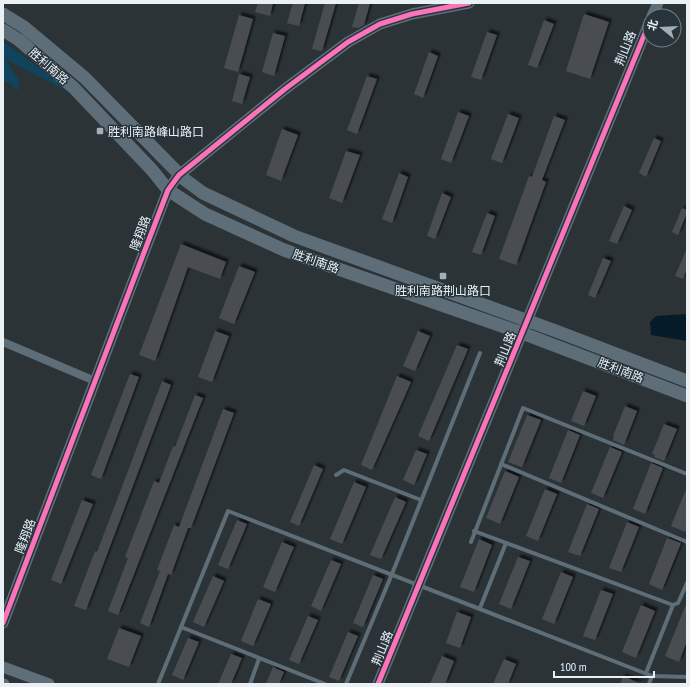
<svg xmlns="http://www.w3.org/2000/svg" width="690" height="687" font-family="'PT Sans Narrow','Noto Sans SC',sans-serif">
<defs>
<filter id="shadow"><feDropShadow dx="3" dy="-3" stdDeviation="1" flood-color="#0009"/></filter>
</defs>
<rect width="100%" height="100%" fill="#2c3337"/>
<!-- green -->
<path fill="#10445d" d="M3,41L75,95L5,59L20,82L17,91L10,83L3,81Z"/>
<!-- water -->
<path fill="#061b28" d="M687,314V341L651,335L650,322L656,316Z"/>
<!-- building -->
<g fill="#484e51" filter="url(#shadow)">
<path d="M258,3H273L270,16L255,12Z"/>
<path d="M293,3H305L299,26L287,23Z"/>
<path d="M325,3H336L322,51L312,49Z"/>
<path d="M359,3H370L364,25L358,28L352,27Z"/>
<path d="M584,14L609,22L590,79L566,71Z"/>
<path d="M239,15L253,19L238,72L224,68Z"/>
<path d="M544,20L554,24L537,68L528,65Z"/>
<path d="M487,32L497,35L481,80L471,77Z"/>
<path d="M273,33L285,36L274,76L262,72Z"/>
<path d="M429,52L438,56L423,98L414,94Z"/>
<path d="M239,74L250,77L242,104L232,101Z"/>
<path d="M367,76L377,79L357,134L347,130Z"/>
<path d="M458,112L469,116L451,163L441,159Z"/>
<path d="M508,114L519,118L502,163L491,159Z"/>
<path d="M554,116L565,120L542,180L546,182L516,265L499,259L529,176L532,177Z"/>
<path d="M282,129L298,135L281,181L266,175Z"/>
<path d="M654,138L661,141L646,177L639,173Z"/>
<path d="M346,151L360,155L342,203L329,198Z"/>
<path d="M399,173L408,177L392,223L382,219Z"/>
<path d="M442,193L451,197L435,239L427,236Z"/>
<path d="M624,206L632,210L617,244L609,241Z"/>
<path d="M682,208L687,210V213L678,235L672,232Z"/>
<path d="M487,213L495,216L481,255L472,252Z"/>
<path d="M181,244L226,262L220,279L188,267L155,361L139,355Z"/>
<path d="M687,248V268L683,279L675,276Z"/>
<path d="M603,258L611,261L595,298L588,295Z"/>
<path d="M239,266L255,272L234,324L219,318Z"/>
<path d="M215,331L229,336L212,382L198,377Z"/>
<path d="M418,331L430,336L415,371L403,366Z"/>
<path d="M457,345L468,349L429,441L418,436Z"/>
<path d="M130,374L139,377L101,479L91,475Z"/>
<path d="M397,376L411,382L372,470L361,465Z"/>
<path d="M162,381L171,385L86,610L74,606L95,551L97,552L120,492Z"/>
<path d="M583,391L596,396L584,426L571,421Z"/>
<path d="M195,395L203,398L118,615L108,611L128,558L125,557L154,481L159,483L173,446L175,447Z"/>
<path d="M625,406L637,411L624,445L613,440L614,437L613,436Z"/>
<path d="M223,409L234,413L191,528H188L171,575L168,574L149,627L140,623L160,571L157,570L174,525L179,527Z"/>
<path d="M527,415L541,420L522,467L508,462Z"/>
<path d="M664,424L677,429L664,461L654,457L655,455L652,454Z"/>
<path d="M568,430L580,435L561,483L549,478Z"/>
<path d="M610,447L622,452L603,498L591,493Z"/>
<path d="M416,450L427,454L414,485L403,480Z"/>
<path d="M651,463L663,468L645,514L633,509Z"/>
<path d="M314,465L323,469L299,526L290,522Z"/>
<path d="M505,471L519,477L500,524L486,518Z"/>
<path d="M354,482L366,487L342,544L330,539Z"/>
<path d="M687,487V527L685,532L671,526Z"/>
<path d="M545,489L557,494L538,541L526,536Z"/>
<path d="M395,497L406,502L381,559L370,555Z"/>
<path d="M82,500L93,504L61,584L51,580Z"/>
<path d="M587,504L599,509L580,556L568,552Z"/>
<path d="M237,520L247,524L228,569L218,565Z"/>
<path d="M627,522L639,527L621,572L609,568Z"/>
<path d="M667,538L681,543L662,590L649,584Z"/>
<path d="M479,539L492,545L474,592L460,587Z"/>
<path d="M282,542L294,547L275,592L263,587Z"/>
<path d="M518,557L530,561L511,609L499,604Z"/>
<path d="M331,560L341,564L321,611L311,606Z"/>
<path d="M561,572L573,577L554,624L542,619Z"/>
<path d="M373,575L383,579L363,627L353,623Z"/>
<path d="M213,576L224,581L204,627L193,622Z"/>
<path d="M601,590L613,594L595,640L583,636Z"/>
<path d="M258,599L271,604L253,646L241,641Z"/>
<path d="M687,602V641L679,662L665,656Z"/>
<path d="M641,605L655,611L636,658L622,652Z"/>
<path d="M457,612L471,617L460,648L446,643Z"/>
<path d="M308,616L318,620L299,664L289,660Z"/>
<path d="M119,628L141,636L129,667L107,659Z"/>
<path d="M348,632L358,636L339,681L329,677Z"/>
<path d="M188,638L199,642L183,680L172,675Z"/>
<path d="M231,654L242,658L231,684H218Z"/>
<path d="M442,656L454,661L445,684H430Z"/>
<path d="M504,659L516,664L508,684H493Z"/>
<path d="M273,667L284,672L279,684H266Z"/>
<path d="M623,676L641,684H620Z"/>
</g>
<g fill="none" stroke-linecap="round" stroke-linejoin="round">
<!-- lane -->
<g stroke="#5d6e78" stroke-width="4">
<path d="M501,464L687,542"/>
<path d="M336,475L344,470L421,500"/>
<path d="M474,531L673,605L646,673"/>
<path d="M471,542L523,408L687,474"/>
<path d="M673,605L678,603L687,583"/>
<path d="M480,608L506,543"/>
<path d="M181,627L325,684"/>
<path d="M158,684L228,511L652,676L687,677"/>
<path d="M250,684L259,659"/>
<path d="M346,684L392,574L480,353"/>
<path d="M649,684L652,676"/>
</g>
<!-- street -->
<path stroke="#5d6e78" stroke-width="8" d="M3,342L95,381"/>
<!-- secondary -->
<g stroke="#5e6f7a" stroke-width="11">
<path d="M652,16L658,3"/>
<path d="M3,623L148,242L168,190L179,175L285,89L348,42L380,24L412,14L469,3"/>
<path d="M3,667L49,684"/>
<path d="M3,684H4"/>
<path d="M378,684L650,21"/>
</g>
<!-- primary -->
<g stroke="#5e6e78" stroke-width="13">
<path d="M3,14L24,27L85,78L184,179L203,193L294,236L556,331L687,381"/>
<path d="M3,30L19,40L74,88L152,170L168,190L205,214L284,250L522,333L687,396"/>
</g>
<defs>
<g id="cycleway">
<path d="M3,623L148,242L168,190L179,175L285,89L348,42L380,24L412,14L469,3"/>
<path d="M378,684L650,21"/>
</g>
</defs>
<!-- cycleway casing -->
<use href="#cycleway" stroke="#28343b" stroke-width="8"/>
<!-- cycleway -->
<use href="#cycleway" stroke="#fb73b8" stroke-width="5"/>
</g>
<!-- markers -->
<g fill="#a7aeb2" stroke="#28343b" stroke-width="1.5">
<rect x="96" y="127" width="8" height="8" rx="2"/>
<rect x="439" y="272" width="8" height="8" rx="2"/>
</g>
<g text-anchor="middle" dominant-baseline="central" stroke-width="3" stroke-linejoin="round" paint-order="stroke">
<!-- street labels -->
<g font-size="12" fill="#e9f1f5" stroke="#28343b">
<text transform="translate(625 48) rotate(-68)">荆山路</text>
<text transform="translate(49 66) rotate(41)">胜利南路</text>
<text transform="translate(140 233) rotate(-69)">隆翔路</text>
<text transform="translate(316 261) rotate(19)">胜利南路</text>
<text transform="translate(505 349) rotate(-68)">荆山路</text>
<text transform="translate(621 370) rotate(21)">胜利南路</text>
<text transform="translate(25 536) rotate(-69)">隆翔路</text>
<text transform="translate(382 648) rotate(-68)">荆山路</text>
</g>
<!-- poi labels -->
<g font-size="12" fill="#e9f1f5" stroke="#28343b" text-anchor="start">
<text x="108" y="131">胜利南路峰山路口</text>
<text x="443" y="290" text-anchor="middle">胜利南路荆山路口</text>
</g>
</g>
<!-- border -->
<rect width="690" height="687" fill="none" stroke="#e9f1f5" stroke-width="8"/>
<!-- north arrow -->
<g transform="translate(662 28) rotate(288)"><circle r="19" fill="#28343b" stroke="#758085"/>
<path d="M0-3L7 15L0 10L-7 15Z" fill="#a7aeb2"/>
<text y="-6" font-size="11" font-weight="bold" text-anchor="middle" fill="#e9f1f5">北</text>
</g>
<!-- scale -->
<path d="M554 671v6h100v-6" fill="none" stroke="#e9f1f5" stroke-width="2"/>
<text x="560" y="671" font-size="12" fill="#e9f1f5" stroke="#28343b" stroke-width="3" paint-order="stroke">100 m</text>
</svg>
